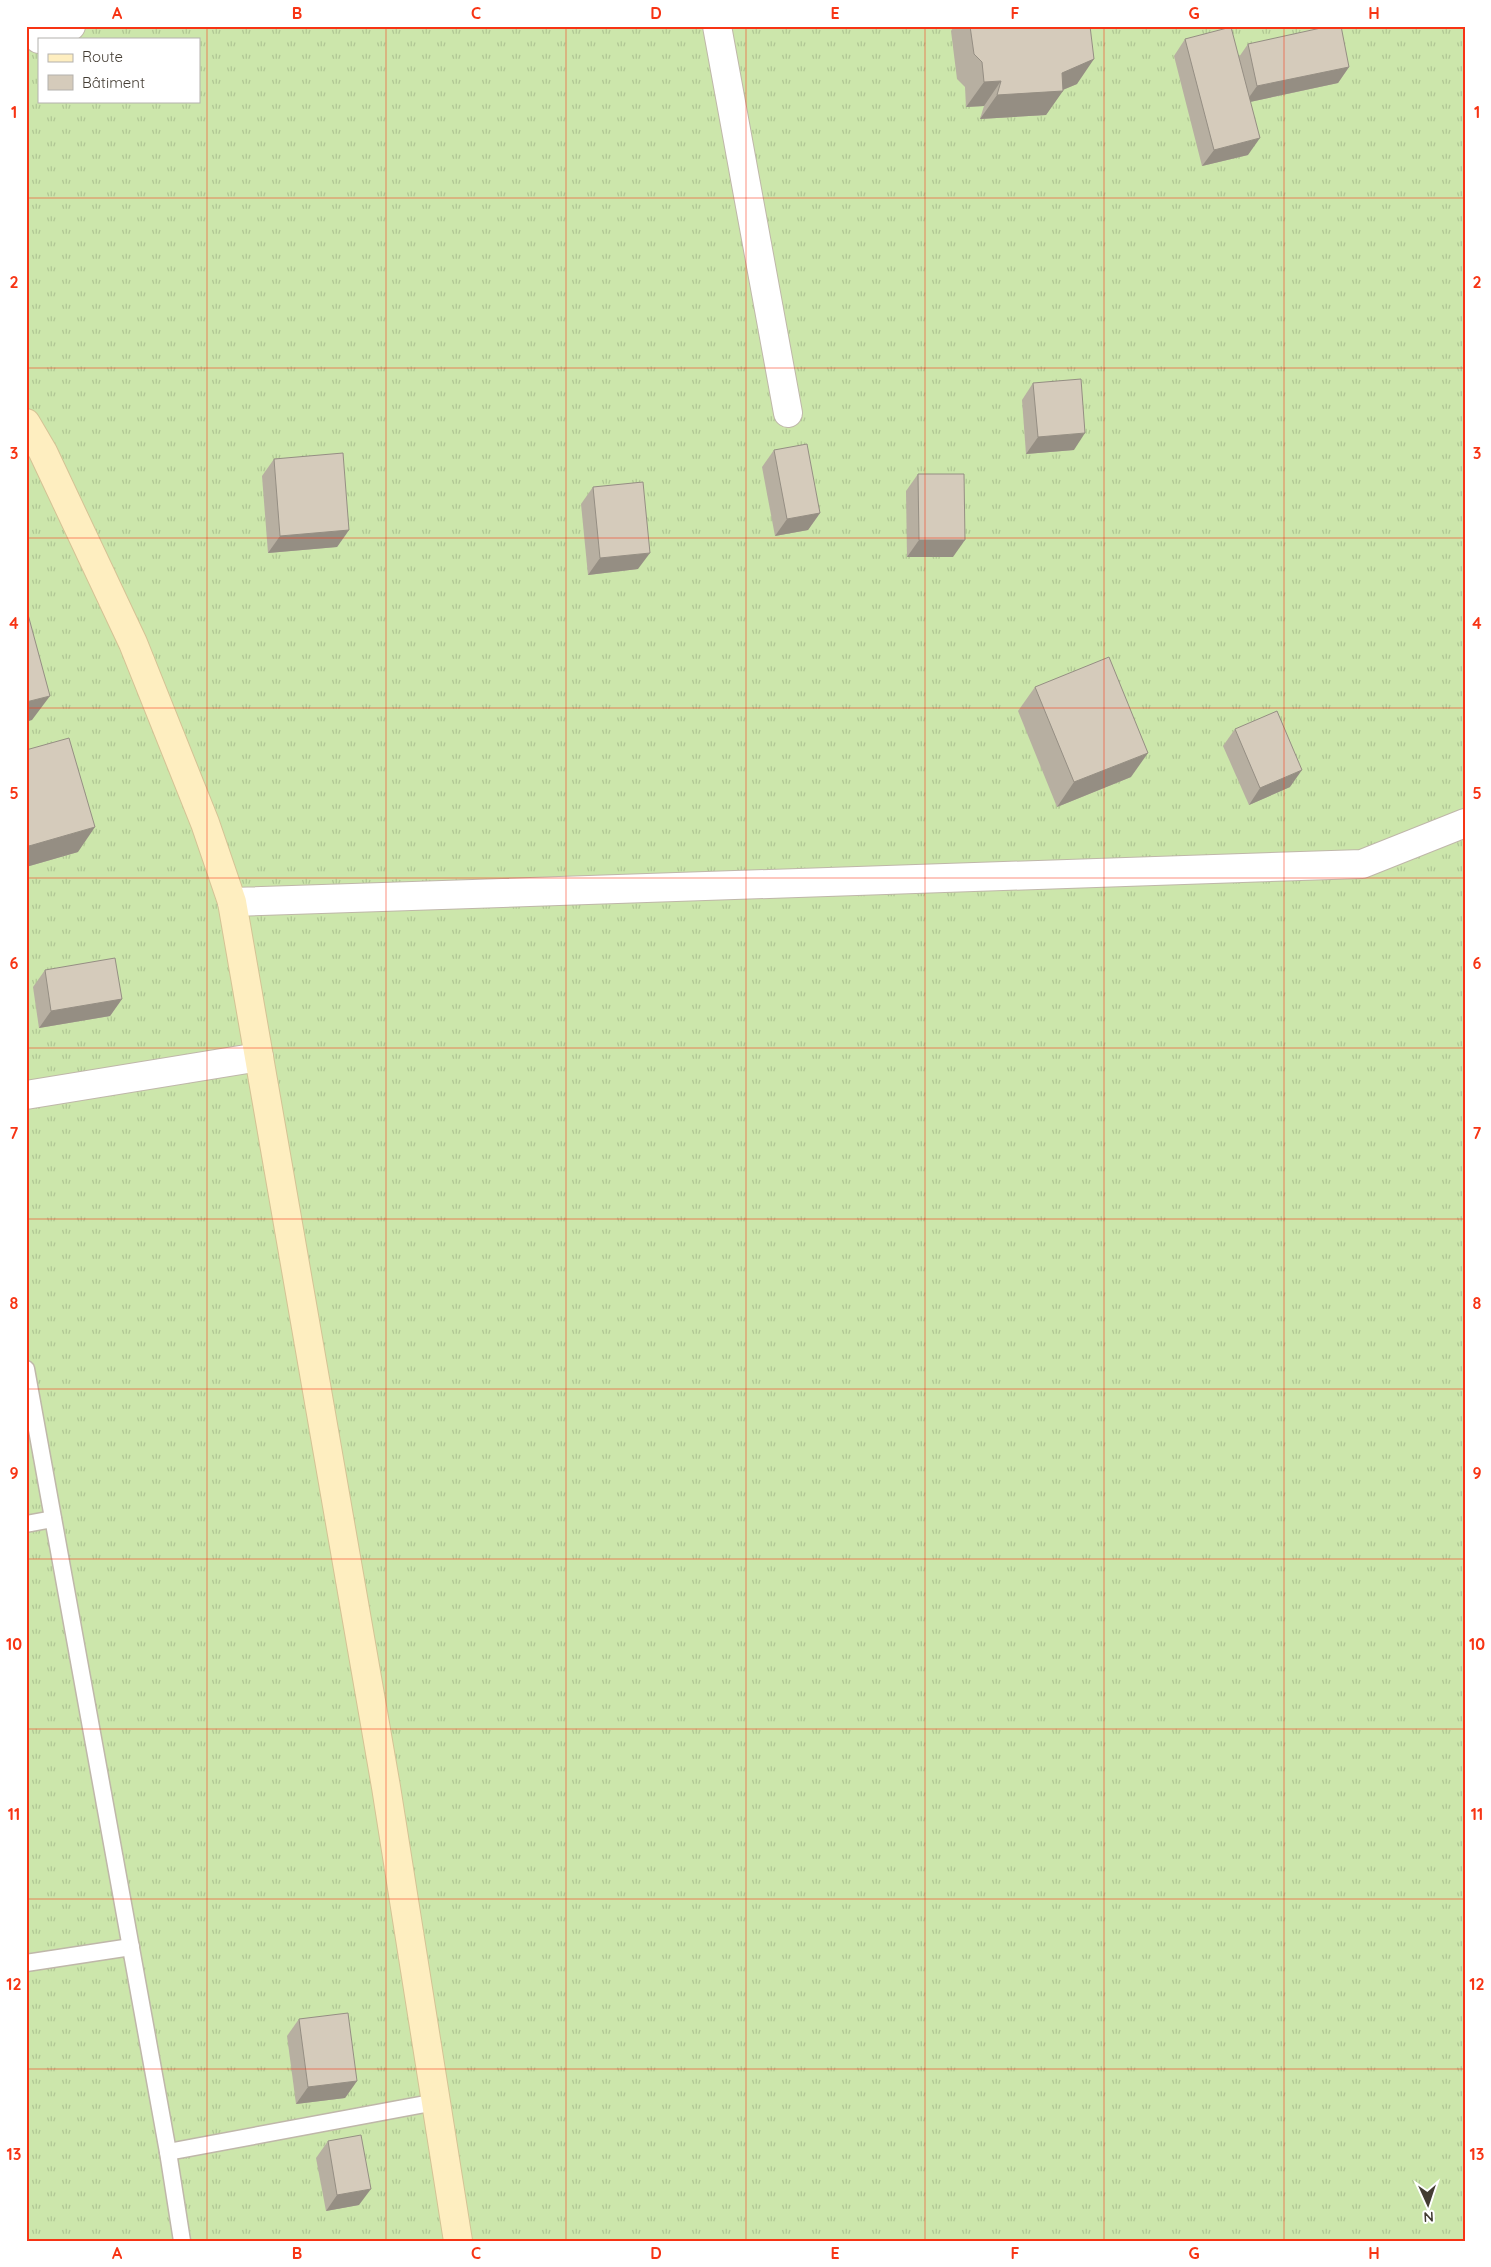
<svg xmlns="http://www.w3.org/2000/svg" width="1491" height="2267" font-family="Quicksand,sans-serif">
<defs>
<pattern id="grass-tufts" width="24" height="20" patternUnits="userSpaceOnUse" patternTransform="scale(1.25)"><rect width="24" height="20" fill="#cce6ab"/><path d="M3 7l-1-3M5 7V3M7 7l1-3M15 17l-1-3M17 17v-4M19 17l1-3" fill="none" stroke="#b0c694"/></pattern>
</defs>
<rect width="100%" height="100%" fill="#f1ede3"/>
<!-- grass -->
<path fill="url(#grass-tufts)" fill-rule="evenodd" d="M26,26H1465V2241H26ZM39,39H199V101H39Z"/>
<g fill="none" stroke-linecap="round" stroke-linejoin="round">
<defs>
<g id="lane">
<path d="M26,1369L168,2152L182,2241"/>
<path d="M26,1524L53,1519"/>
<path d="M26,1963L131,1947"/>
<path d="M168,2152L436,2102"/>
</g>
<g id="street">
<path d="M717,26L788,413"/>
<path d="M39,39L71,26"/>
<path d="M232,902L1362,864L1465,823"/>
<path d="M26,1095L259,1057"/>
</g>
<path id="secondary" d="M26,423L43,452L133,643L205,823L232,902L386,1787L458,2241"/>
</defs>
<!-- lane casing -->
<use href="#lane" stroke="#bfb7a9" stroke-width="19"/>
<!-- street casing -->
<use href="#street" stroke="#bfb7a9" stroke-width="30"/>
<!-- secondary casing -->
<use href="#secondary" stroke="#d4c295" stroke-width="30"/>
<!-- lane -->
<use href="#lane" stroke="#fff" stroke-width="16"/>
<!-- street -->
<use href="#street" stroke="#fff" stroke-width="28"/>
<!-- secondary -->
<use href="#secondary" stroke="#feeec0" stroke-width="28"/>
</g>
<!-- wall -->
<g fill="#b7afa1">
<path d="M954,26H1090L1077,84L1063,90L1046,115L980,119L984,106L966,107L965,87L957,79L951,31Z"/>
<path d="M1185,39L1239,57L1248,44L1349,67L1338,83L1250,102L1248,155L1202,166L1174,56Z"/>
<path d="M1033,383L1074,450L1026,454L1022,400Z"/>
<path d="M774,450L820,513L808,530L775,536L762,467Z"/>
<path d="M274,459L349,530L337,547L268,553L262,476Z"/>
<path d="M918,474L953,557H907L906,491Z"/>
<path d="M593,487L638,569L588,575L581,504Z"/>
<path d="M1035,687L1131,777L1057,807L1018,711Z"/>
<path d="M1235,729L1290,787L1249,805L1223,746Z"/>
<path d="M26,750L78,852L26,867Z"/>
<path d="M45,970L122,999L110,1016L39,1028L33,987Z"/>
<path d="M299,2019L357,2081L345,2098L296,2104L287,2036Z"/>
<path d="M328,2141L359,2205L326,2211L316,2158Z"/>
</g>
<!-- shaded-wall -->
<g fill="#958e83">
<path d="M1094,59L1077,84L1060,91H1063L1046,115L980,119L997,95Z"/>
<path d="M1349,67L1338,83L1245,103L1257,86Z"/>
<path d="M1001,81L984,106L966,107L984,82Z"/>
<path d="M1260,138L1248,155L1202,166L1214,150Z"/>
<path d="M1085,433L1074,450L1026,454L1038,437Z"/>
<path d="M820,513L808,530L775,536L787,519Z"/>
<path d="M349,530L337,547L268,553L280,536Z"/>
<path d="M919,540H965L953,557H907Z"/>
<path d="M650,553L638,569L588,575L600,558Z"/>
<path d="M50,696L32,720L26,722V702Z"/>
<path d="M1148,753L1131,777L1057,807L1074,782Z"/>
<path d="M1302,770L1290,787L1249,805L1260,788Z"/>
<path d="M95,827L78,852L26,867V850L29,846Z"/>
<path d="M122,999L110,1016L39,1028L51,1011Z"/>
<path d="M357,2081L345,2098L296,2104L308,2087Z"/>
<path d="M371,2189L359,2205L326,2211L337,2195Z"/>
</g>
<!-- building -->
<g fill="#d5cbbb" stroke="#958e83">
<path d="M970,26H1090L1094,59L1062,73L1063,91L997,95L1001,81L984,82L982,62L974,54Z"/>
<path d="M1330,26H1341L1349,67L1257,86L1248,44Z"/>
<path d="M1231,27L1260,138L1214,150L1185,39Z"/>
<path d="M1081,379L1085,433L1038,437L1033,383Z"/>
<path d="M807,444L820,513L787,519L774,450Z"/>
<path d="M343,453L349,530L280,536L274,459Z"/>
<path d="M918,474H964L965,540H919Z"/>
<path d="M643,482L650,553L600,558L593,487Z"/>
<path d="M26,607L50,696L26,702Z"/>
<path d="M1109,657L1148,753L1074,782L1035,687Z"/>
<path d="M1277,711L1302,770L1260,788L1235,729Z"/>
<path d="M69,738L95,827L29,846L26,838V750Z"/>
<path d="M115,958L122,999L51,1011L45,970Z"/>
<path d="M348,2013L357,2081L308,2087L299,2019Z"/>
<path d="M361,2135L371,2189L337,2195L328,2141Z"/>
</g>
<!-- grid -->
<path fill="none" stroke="#f73414" stroke-width="1" stroke-opacity="0.55" d="M207,26V2241M386,26V2241M566,26V2241M746,26V2241M925,26V2241M1104,26V2241M1284,26V2241M26,198H1465M26,368H1465M26,538H1465M26,708H1465M26,878H1465M26,1048H1465M26,1219H1465M26,1389H1465M26,1559H1465M26,1729H1465M26,1899H1465M26,2069H1465"/>
<!-- border -->
<rect width="1491" height="2267" fill="none" stroke="#ffffff" stroke-width="55"/>
<!-- legend -->
<rect x="38" y="38" width="162" height="65" fill="#ffffff" stroke="#b4b1ad"/>
<rect x="48" y="54" width="25" height="8" fill="#feeec0" stroke="#b4b1ad"/>
<text x="82" y="62" font-size="15" fill="#433c33">Route</text>
<rect x="48" y="75" width="25" height="15" fill="#d5cbbb" stroke="#b4b1ad"/>
<text x="82" y="88" font-size="15" fill="#433c33">Bâtiment</text>
<!-- north arrow -->
<g transform="translate(1428 2204) rotate(177)" stroke="#ffffff" stroke-width="4" paint-order="stroke">
<path d="M0-4L9 19L0 12L-9 19Z" fill="#433c33"/>
<text y="-8" font-size="14" font-weight="bold" text-anchor="middle" fill="#433c33">N</text>
</g>
<rect x="28" y="28" width="1436" height="2212" fill="none" stroke="#f73414" stroke-width="2"/>
<g font-size="16" text-anchor="middle" font-weight="bold" fill="#f73414">
<text x="117" y="19">A</text>
<text x="297" y="19">B</text>
<text x="476" y="19">C</text>
<text x="656" y="19">D</text>
<text x="835" y="19">E</text>
<text x="1015" y="19">F</text>
<text x="1194" y="19">G</text>
<text x="1374" y="19">H</text>
<text x="14" y="118">1</text>
<text x="1477" y="118">1</text>
<text x="14" y="288">2</text>
<text x="1477" y="288">2</text>
<text x="14" y="459">3</text>
<text x="1477" y="459">3</text>
<text x="14" y="629">4</text>
<text x="1477" y="629">4</text>
<text x="14" y="799">5</text>
<text x="1477" y="799">5</text>
<text x="14" y="969">6</text>
<text x="1477" y="969">6</text>
<text x="14" y="1139">7</text>
<text x="1477" y="1139">7</text>
<text x="14" y="1309">8</text>
<text x="1477" y="1309">8</text>
<text x="14" y="1479">9</text>
<text x="1477" y="1479">9</text>
<text x="14" y="1650">10</text>
<text x="1477" y="1650">10</text>
<text x="14" y="1820">11</text>
<text x="1477" y="1820">11</text>
<text x="14" y="1990">12</text>
<text x="1477" y="1990">12</text>
<text x="14" y="2160">13</text>
<text x="1477" y="2160">13</text>
<text x="117" y="2259">A</text>
<text x="297" y="2259">B</text>
<text x="476" y="2259">C</text>
<text x="656" y="2259">D</text>
<text x="835" y="2259">E</text>
<text x="1015" y="2259">F</text>
<text x="1194" y="2259">G</text>
<text x="1374" y="2259">H</text>
</g>
</svg>
